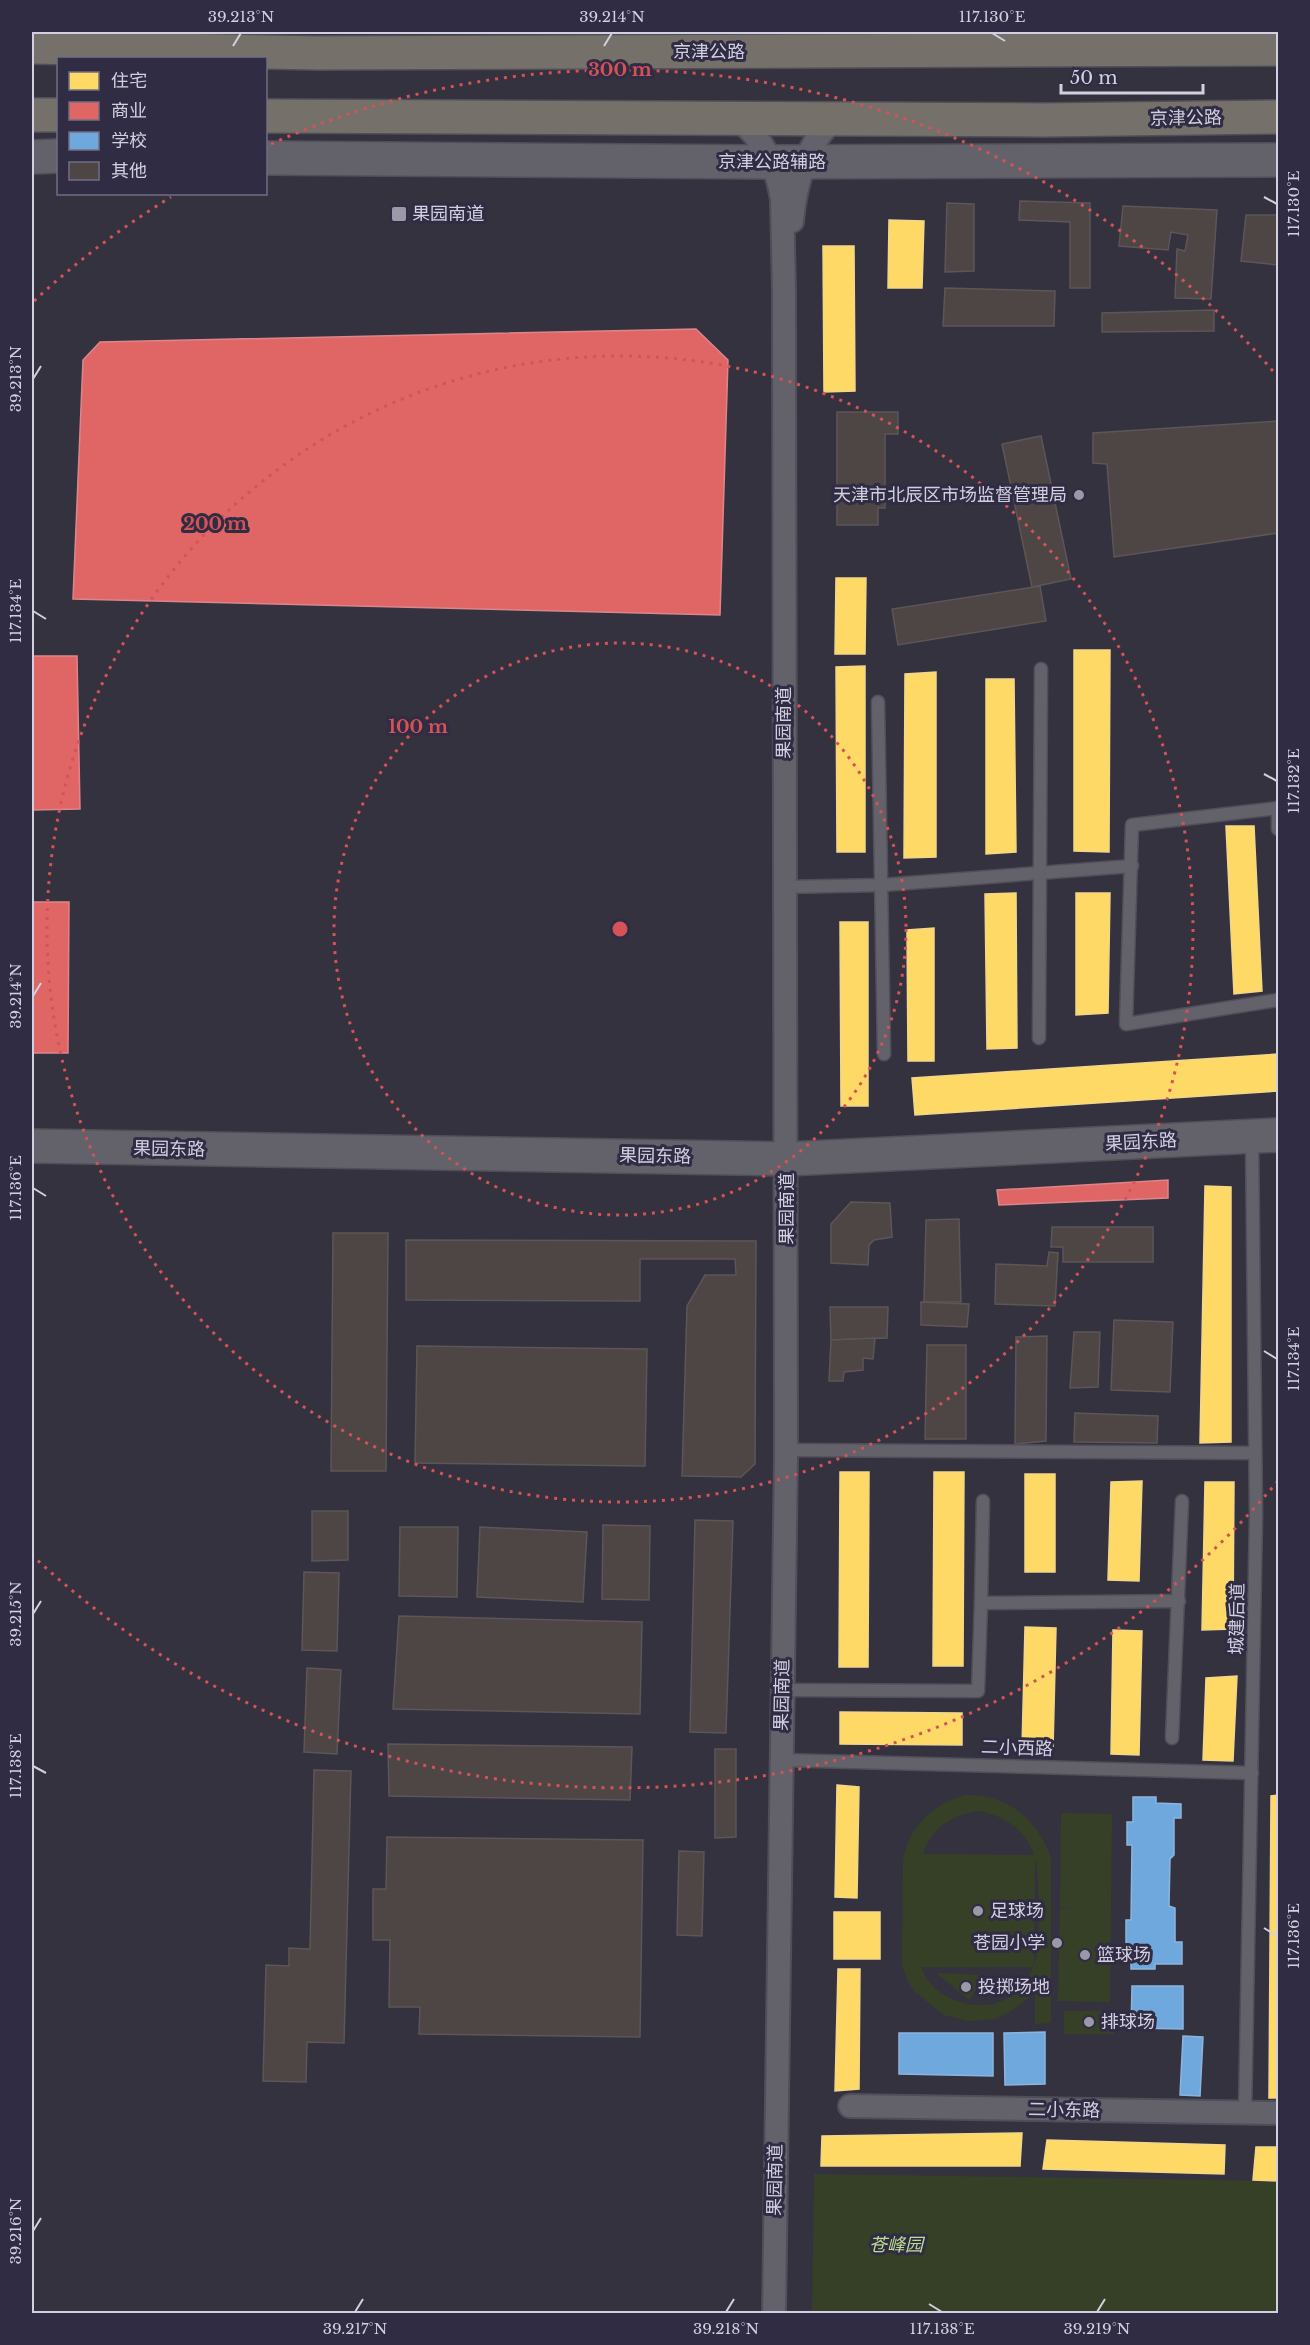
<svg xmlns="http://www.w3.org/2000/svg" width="1310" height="2345" font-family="'Libre Baskerville','Noto Sans SC',serif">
<rect width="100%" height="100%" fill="#34323e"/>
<!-- green -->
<g fill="#364027" fill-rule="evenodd">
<path d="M965,1795C1007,1794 1038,1819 1051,1858V2023L1035,2024V1993L1013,2010L995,2019L969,2021L944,2015L915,1992L908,1982L902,1965L903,1861C908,1827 933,1804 965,1795ZM978,1811C1003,1815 1026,1830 1034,1855L923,1854C932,1828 951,1815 978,1811ZM1035,1858C1040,1878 1041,1946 1034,1965ZM921,1967H1033C1028,1979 1020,1990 1009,1997C981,2016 932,2000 921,1967Z"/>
<path d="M1061,1813L1112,1814L1110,2002L1058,2001L1060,1908L1075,1907H1060Z"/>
<path d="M936,1973L980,1975L976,1990L969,2000Z"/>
<rect x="1064" y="2011" width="50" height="23"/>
<path d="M814,2174L1278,2181V2313L812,2314Z"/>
</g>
<!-- homes -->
<g fill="#ffd966" stroke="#f2d68b" stroke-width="1.5">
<path d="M889,220L924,221L922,288H888Z"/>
<path d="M823,246H854L855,391L824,392Z"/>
<path d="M836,578H866L865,654H835Z"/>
<path d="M1074,650H1110L1109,852L1074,851Z"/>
<path d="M865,666V852H837L836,667Z"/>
<path d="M936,672V857L904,858L905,674Z"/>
<path d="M986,679H1014L1016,852L986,854Z"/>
<path d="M1226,826H1254L1262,991L1234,994Z"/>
<path d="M1016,893L1017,1048L987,1049L985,894Z"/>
<path d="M1076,893H1110L1108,1013L1076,1015Z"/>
<path d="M840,922H868V1106H841Z"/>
<path d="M934,928V1061H908L907,930Z"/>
<path d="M1278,1054V1091L915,1115L912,1078Z"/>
<path d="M1205,1186L1231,1187V1442L1200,1443Z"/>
<path d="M840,1472H869L868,1667H839Z"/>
<path d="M934,1472H964L963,1666H933Z"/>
<rect x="1025" y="1474" width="30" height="98"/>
<path d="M1142,1481L1139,1581L1108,1580L1111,1482Z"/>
<path d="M1205,1482H1234L1233,1629L1202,1630Z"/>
<path d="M1025,1627L1056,1628L1053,1749L1022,1748Z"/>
<path d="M1113,1630L1142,1631L1139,1755L1111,1754Z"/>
<path d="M1237,1676L1233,1761L1203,1760L1206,1678Z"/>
<path d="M840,1712L962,1713V1745L840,1744Z"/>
<path d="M837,1785L859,1787L857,1898L835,1897Z"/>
<path d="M1278,1795V2098H1269L1271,1796Z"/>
<rect x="834" y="1912" width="46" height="47"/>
<path d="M838,1969H860L859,2089L835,2091Z"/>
<path d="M1022,2133L1020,2166H821L822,2136Z"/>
<path d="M1047,2140L1225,2145L1224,2174L1043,2169Z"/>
<path d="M1256,2147H1278V2181L1253,2180Z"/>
</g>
<!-- shops -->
<g fill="#e06666" stroke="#dc868b" stroke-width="1.5">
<path d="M696,329L728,360L720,615L73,599L83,360L100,342Z"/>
<path d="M32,656H77L80,809L32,810Z"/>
<path d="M32,902H69L68,1053H32Z"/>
<path d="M1168,1180V1198L999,1205L997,1190Z"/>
</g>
<!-- schools -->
<g fill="#6fa8dc" stroke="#8db4dd" stroke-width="1.5">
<path d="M1133,1797H1156V1803L1181,1804V1818H1174V1855L1170,1859L1169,1906L1175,1908V1942H1182V1964H1155V1969H1131V1944H1126V1920H1131L1132,1845H1127V1822H1133Z"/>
<path d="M1132,1986H1183V2029L1131,2028Z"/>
<path d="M1045,2032V2084L1005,2085L1004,2033Z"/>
<path d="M899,2033H993V2076L899,2074Z"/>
<path d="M1183,2036L1203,2037L1200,2096L1180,2095Z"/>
</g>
<!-- building -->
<g fill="#4e4545" stroke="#5c5658" stroke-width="1.5">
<path d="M1020,201L1090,203V288H1070V222L1019,220Z"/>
<path d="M947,203L974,204V271L945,272Z"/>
<path d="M1123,206L1217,210L1211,299L1175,298L1177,249L1185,251L1188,235L1171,232L1168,250L1119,246Z"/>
<path d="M1246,215H1278V265L1241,261Z"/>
<path d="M945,288L1055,291L1054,326H943Z"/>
<path d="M1214,310V331L1102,332V313Z"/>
<path d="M837,412H898V434H885V508H878V525H837Z"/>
<path d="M1278,421V533L1114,557L1107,464L1093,463V433Z"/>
<path d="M1041,436L1071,579L1032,587L1002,444Z"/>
<path d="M1040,586L1046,621L898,645L892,609Z"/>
<path d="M851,1202L890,1203L892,1237L874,1240L869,1245L868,1265L831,1263V1224Z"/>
<path d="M959,1219L961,1302H924L926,1220Z"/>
<path d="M1052,1227H1153V1262H1063V1247H1051Z"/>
<path d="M333,1233H388L386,1471H331Z"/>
<path d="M406,1240L756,1241L755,1464L741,1477L682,1476L687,1306L705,1275H736L735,1259H640V1301L406,1300Z"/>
<path d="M1049,1252L1058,1253L1055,1306L995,1304L996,1264L1047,1266Z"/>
<path d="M921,1302L969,1304L967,1327L921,1325Z"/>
<path d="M830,1307H888L887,1338L831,1340Z"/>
<path d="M1114,1320L1173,1322L1170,1392L1111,1390Z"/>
<path d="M1074,1332H1100L1098,1387L1070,1388Z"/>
<path d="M1047,1336L1046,1441L1015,1444L1016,1337Z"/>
<path d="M875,1338L873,1359L863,1358V1370L844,1372L843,1381H829L831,1340Z"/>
<path d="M927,1345H966V1439H925Z"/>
<path d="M417,1346L647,1349L645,1466L415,1463Z"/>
<path d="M1075,1413L1158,1416L1157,1443L1074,1442Z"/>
<path d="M312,1511H348V1560L312,1561Z"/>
<path d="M695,1520L733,1521L726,1733L690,1732Z"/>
<path d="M603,1525L650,1526L649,1600L602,1599Z"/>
<path d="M400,1527H458L457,1597L399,1596Z"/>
<path d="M480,1527L587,1532L583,1602L477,1597Z"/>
<path d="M304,1572L339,1573L337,1651L302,1650Z"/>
<path d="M399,1616L642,1622L640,1714L393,1709Z"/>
<path d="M307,1668L341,1670L337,1754L304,1752Z"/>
<path d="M388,1744L632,1747L630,1800L389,1796Z"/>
<path d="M715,1749H736V1837L715,1838Z"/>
<path d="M314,1770L351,1771L344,2043L307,2042L306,2082L263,2081L266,1965L289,1966V1948L310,1949Z"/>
<path d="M387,1837L643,1840L640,2037L419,2034L420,2007H389L390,1940H373V1889H386Z"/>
<path d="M679,1851L704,1852L702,1936L677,1935Z"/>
</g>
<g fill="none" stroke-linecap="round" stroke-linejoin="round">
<defs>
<g id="lane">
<path d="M878,702L884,1054"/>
<path d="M1278,829V808L1132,825L1126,1024L1278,1000"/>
<path d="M784,887L882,885L1132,866"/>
<path d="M1039,1038L1041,669"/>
<path d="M786,1450L1255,1453"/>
<path d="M981,1603L983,1501"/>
<path d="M782,1690L978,1691L981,1603L1179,1601"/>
<path d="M1172,1738L1182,1501"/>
<path d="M781,1760L1252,1773"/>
<path d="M1245,2113L1256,1516L1252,1138"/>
</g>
<g id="street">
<path d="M736,118C763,137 777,168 782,199L784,292L786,1455L774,2314"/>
<path d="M792,221C795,187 806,140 836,119"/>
<path d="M850,2106L1278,2113"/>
</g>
<g id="secondary">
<path d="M32,157L58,156"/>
<path d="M266,158L771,162L1278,160"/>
<path d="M32,1146L787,1159L1278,1135"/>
</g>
<g id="highway">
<path d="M32,47L318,53L1278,49"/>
<path d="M32,115H58"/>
<path d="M266,116L1044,120L1278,117"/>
</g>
</defs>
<!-- lane casing -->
<use href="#lane" stroke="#504e59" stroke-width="15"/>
<!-- street casing -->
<use href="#street" stroke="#504e59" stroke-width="26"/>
<!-- secondary casing -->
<use href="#secondary" stroke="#504e59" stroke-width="36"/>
<!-- highway casing -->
<use href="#highway" stroke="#504e59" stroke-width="36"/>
<!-- lane -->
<use href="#lane" stroke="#63626b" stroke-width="12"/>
<!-- street -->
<use href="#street" stroke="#63626b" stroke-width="22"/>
<!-- secondary -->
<use href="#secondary" stroke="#63626b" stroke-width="33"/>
<!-- highway -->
<use href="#highway" stroke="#75716a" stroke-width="33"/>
</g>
<!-- ticks -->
<path fill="none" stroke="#d2d0e0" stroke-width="2" d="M992,33L1005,41M233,46L241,33M604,46L612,33M1264,197L1277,204M33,379L41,366M33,611L46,619M1264,774L1277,781M33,996L41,983M33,1188L46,1196M1264,1351L1277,1359M33,1614L41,1601M33,1766L46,1773M1264,1928L1277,1936M33,2231L41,2218M929,2304L942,2312M355,2312L363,2299M726,2312L734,2299M1097,2312L1105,2299"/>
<!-- distance rings -->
<g fill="none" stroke="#d55256" stroke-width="3" stroke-dasharray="3 6">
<circle cx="620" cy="929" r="286"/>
<circle cx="620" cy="929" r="573"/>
<path d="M1278 1481A859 859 0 0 1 34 1557M34 301A859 859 0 0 1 171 197M271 144A859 859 0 0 1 1278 377"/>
</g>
<!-- markers -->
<g fill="#9b99a7" stroke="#302c44" stroke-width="2">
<rect x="391" y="206" width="16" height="16" rx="3"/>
<circle cx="1079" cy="495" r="6"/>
<circle cx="978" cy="1911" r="6"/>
<circle cx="1057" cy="1943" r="6"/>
<circle cx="1085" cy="1955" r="6"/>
<circle cx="966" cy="1987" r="6"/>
<circle cx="1089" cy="2022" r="6"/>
</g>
<g text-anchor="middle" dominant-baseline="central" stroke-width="6" stroke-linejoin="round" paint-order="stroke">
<!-- street labels -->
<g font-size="18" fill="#d2d0e0" stroke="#302c44">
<text x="709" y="52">京津公路</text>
<text transform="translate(1186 118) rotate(-1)">京津公路</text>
<text x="772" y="162">京津公路辅路</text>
<text transform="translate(784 723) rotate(-90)">果园南道</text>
<text transform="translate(1141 1142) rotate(-3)">果园东路</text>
<text transform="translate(169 1149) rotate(1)">果园东路</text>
<text transform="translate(655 1156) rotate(1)">果园东路</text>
<text transform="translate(787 1209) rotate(-90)">果园南道</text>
<text transform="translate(1237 1619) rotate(-89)">城建后道</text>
<text transform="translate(782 1695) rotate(-89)">果园南道</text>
<text transform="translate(1017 1748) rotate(2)">二小西路</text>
<text transform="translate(1064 2110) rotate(1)">二小东路</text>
<text transform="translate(775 2180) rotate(-89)">果园南道</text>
</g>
<!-- poi labels -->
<g font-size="18" fill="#d2d0e0" stroke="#302c44" text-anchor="start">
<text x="412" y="214">果园南道</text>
<text x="1067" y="495" text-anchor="end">天津市北辰区市场监督管理局</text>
<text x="990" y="1911">足球场</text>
<text x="1045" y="1943" text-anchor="end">苍园小学</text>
<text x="1097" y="1955">篮球场</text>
<text x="978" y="1987">投掷场地</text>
<text x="1101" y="2022">排球场</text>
</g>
<!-- park labels -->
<g font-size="18" font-style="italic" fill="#bcdc90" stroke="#302c44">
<text x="896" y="2245">苍峰园</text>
</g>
</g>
<circle cx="620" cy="929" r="9" fill="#d55256" stroke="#302c44" stroke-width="3"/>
<g font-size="18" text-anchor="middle" font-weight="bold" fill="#d55256" stroke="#302c44" stroke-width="6" stroke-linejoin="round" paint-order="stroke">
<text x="620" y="76">300 m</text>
<text x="215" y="530">200 m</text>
<text x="418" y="733">100 m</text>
</g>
<!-- border -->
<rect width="1310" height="2345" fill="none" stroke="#302c44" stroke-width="66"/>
<!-- legend -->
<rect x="57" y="57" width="210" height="138" fill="#302c44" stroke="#716e82" stroke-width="1.5"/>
<rect x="69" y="72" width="30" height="18" fill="#ffd966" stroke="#716e82" stroke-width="1.5"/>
<text x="111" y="87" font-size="18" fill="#d2d0e0">住宅</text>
<rect x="69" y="102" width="30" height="18" fill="#e06666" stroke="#716e82" stroke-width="1.5"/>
<text x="111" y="117" font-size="18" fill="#d2d0e0">商业</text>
<rect x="69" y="132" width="30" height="18" fill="#6fa8dc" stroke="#716e82" stroke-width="1.5"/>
<text x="111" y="147" font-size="18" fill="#d2d0e0">学校</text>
<rect x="69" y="162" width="30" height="18" fill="#4e4545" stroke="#716e82" stroke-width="1.5"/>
<text x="111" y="177" font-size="18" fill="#d2d0e0">其他</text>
<!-- scale -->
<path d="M1061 84v9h142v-9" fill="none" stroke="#d2d0e0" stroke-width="3"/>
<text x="1070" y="84" font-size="18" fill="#d2d0e0" stroke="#302c44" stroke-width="4.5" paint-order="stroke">50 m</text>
<rect x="33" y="33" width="1244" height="2279" fill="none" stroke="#d2d0e0" stroke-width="2"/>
<g font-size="15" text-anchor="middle" fill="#d2d0e0">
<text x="241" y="22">39.213°N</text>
<text x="612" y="22">39.214°N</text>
<text x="992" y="22">117.130°E</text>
<text transform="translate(1294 204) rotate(-90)" y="5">117.130°E</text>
<text transform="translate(16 379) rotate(-90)" y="5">39.213°N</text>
<text transform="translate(16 611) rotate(-90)" y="5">117.134°E</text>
<text transform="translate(1294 781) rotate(-90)" y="5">117.132°E</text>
<text transform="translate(16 996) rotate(-90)" y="5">39.214°N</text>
<text transform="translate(16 1188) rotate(-90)" y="5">117.136°E</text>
<text transform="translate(1294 1359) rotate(-90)" y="5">117.134°E</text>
<text transform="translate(16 1614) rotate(-90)" y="5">39.215°N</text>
<text transform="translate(16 1766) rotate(-90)" y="5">117.138°E</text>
<text transform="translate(1294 1936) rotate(-90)" y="5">117.136°E</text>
<text transform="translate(16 2231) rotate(-90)" y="5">39.216°N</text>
<text x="355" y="2334">39.217°N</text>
<text x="726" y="2334">39.218°N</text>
<text x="942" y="2334">117.138°E</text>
<text x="1097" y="2334">39.219°N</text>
</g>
</svg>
